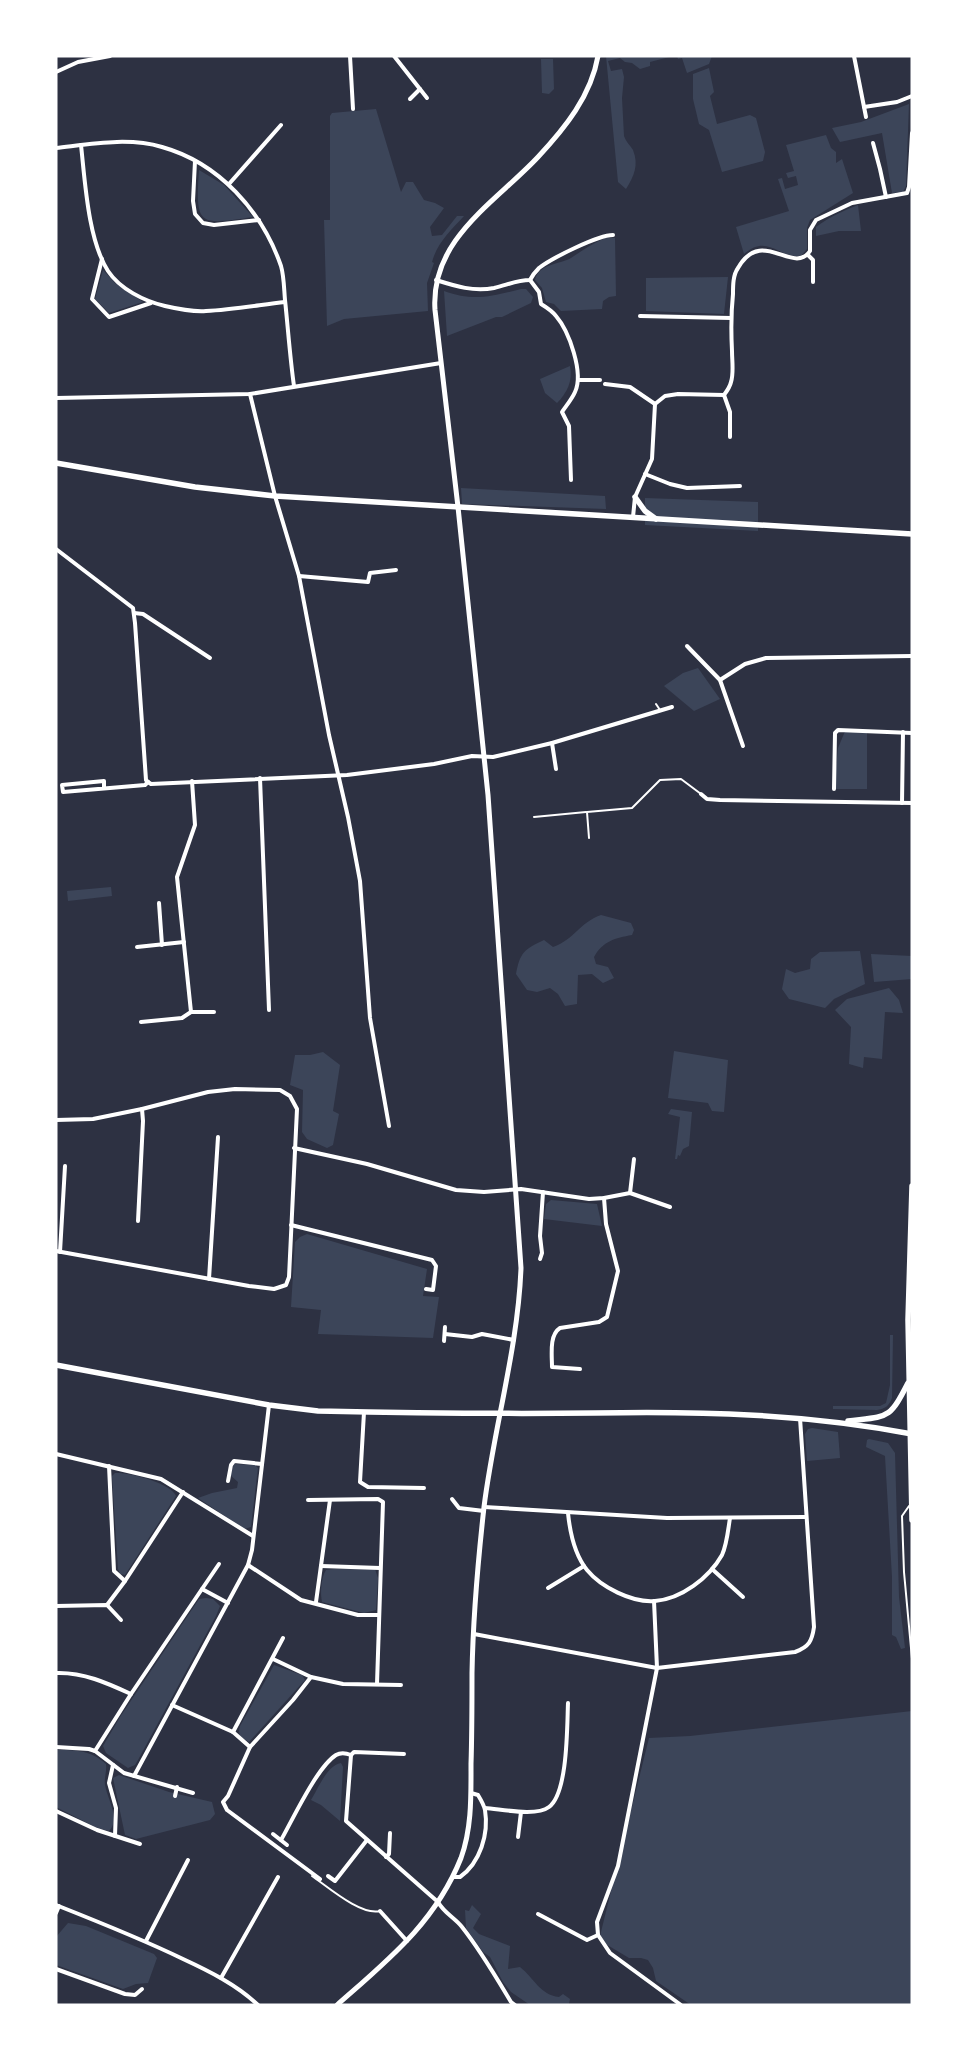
<svg xmlns="http://www.w3.org/2000/svg" width="968" height="2061" font-family="Poppins,sans-serif">
<rect width="100%" height="100%" fill="#2d3142"/>
<!-- green -->
<g fill="#3c4559">
<path d="M606,56H673L650,62V66L640,69L632,63L625,62L620,58L608,61L611,71L622,69L624,77L622,98L624,136C626,142 630,145 633,150C639,165 634,176 626,189L618,182Z"/>
<path d="M677,56H712L709,64L687,73L682,58L678,59Z"/>
<path d="M541,59H553L554,89L549,94L542,93Z"/>
<path d="M709,68L714,92L710,96L717,124L750,115L756,118L765,152L763,161L722,172L709,130L699,124L693,99V74Z"/>
<path d="M909,104L906,186L903,192L892,193L882,133L840,142L832,128L861,122Z"/>
<path d="M376,109L401,192L406,182H413L424,200L435,203L444,208L430,227L432,236L442,235L457,216H464C451,230 437,243 432,262L434,263L427,283L428,311L344,319L327,326L324,220H330V116L332,113Z"/>
<path d="M826,135L831,148L836,152V163L842,159L853,193L810,220L807,228V249L801,256C779,259 768,233 744,254L736,227L789,211L778,179L782,178L785,189L798,185L796,176L788,178L786,173L794,171L786,145Z"/>
<path d="M199,170L224,185L253,217C199,225 195,227 199,170Z"/>
<path d="M858,205L861,231H839L816,236V227C829,217 843,211 858,205Z"/>
<path d="M605,238H615L616,296L609,297L603,301L602,309L561,311L554,304L546,302L542,288L535,280C539,262 563,265 574,256C584,249 594,243 605,238Z"/>
<path d="M103,270L115,283L143,302L109,313L95,299Z"/>
<path d="M728,277L724,314L646,311V278Z"/>
<path d="M521,289H526L533,297L531,303L502,317H496L447,336L444,291C474,302 492,296 521,289Z"/>
<path d="M570,366C573,381 567,393 557,403L545,393L540,379Z"/>
<path d="M461,488L605,496L606,509L462,504Z"/>
<path d="M645,498L758,502V531L645,525Z"/>
<path d="M698,668L720,699L694,711L664,686L683,673Z"/>
<path d="M846,729L867,731V789H834L838,748Z"/>
<path d="M111,887L112,896L68,901L67,891Z"/>
<path d="M601,915L631,923L634,930L632,935C615,938 603,941 594,957L596,964L608,967L614,978L603,983L592,974L578,975L577,1004L565,1006L558,994L550,988L537,992L527,990L516,974C520,953 524,949 544,940L553,947C575,939 579,923 601,915Z"/>
<path d="M860,951L865,984L834,999L825,1008L789,999L782,989L786,969L795,973L810,969L811,959L820,952Z"/>
<path d="M871,954L912,956V979L874,982Z"/>
<path d="M889,988L899,1000L903,1013L885,1012L882,1059L864,1057L863,1068L849,1064L851,1027L835,1010L847,999Z"/>
<path d="M674,1051L728,1060L724,1112L712,1111L708,1103L668,1098Z"/>
<path d="M323,1052L340,1065L333,1111L339,1114L333,1145L327,1148L307,1139L302,1132L303,1090L290,1085L295,1055H310Z"/>
<path d="M671,1109L692,1112L689,1146L683,1149L680,1156L678,1155L677,1159H675L680,1117L668,1114Z"/>
<path d="M551,1200L597,1204L602,1226L544,1219L546,1204Z"/>
<path d="M307,1234L427,1269L423,1296L439,1297L433,1338L318,1334L321,1310L291,1307L295,1242L300,1237Z"/>
<path d="M890,1335H893L892,1398C889,1406 885,1409 877,1410L833,1409V1406H880L886,1403L890,1385Z"/>
<path d="M812,1428L838,1432L840,1458L807,1461L805,1434L808,1429Z"/>
<path d="M869,1439L888,1443L895,1453L899,1597L905,1648L901,1649L896,1637L892,1635V1577L885,1456L866,1447L867,1440Z"/>
<path d="M234,1464L255,1465L258,1468L251,1527L244,1529L198,1498L212,1493L237,1488L238,1482L230,1475Z"/>
<path d="M115,1473C128,1472 171,1483 176,1496L125,1575L120,1574L118,1569L112,1476Z"/>
<path d="M334,1569H375L378,1578L376,1610L364,1613L322,1602C320,1593 321,1578 326,1570Z"/>
<path d="M206,1598L213,1599L220,1606L216,1616L138,1760L135,1765L128,1768L106,1753L103,1746L120,1717L199,1599Z"/>
<path d="M274,1665L302,1675L305,1680L249,1742L240,1737L239,1731L240,1726Z"/>
<path d="M912,1711V2005H691L656,1981L653,1968L648,1960L641,1958H629L599,1940L649,1738L690,1736Z"/>
<path d="M56,1750C75,1750 91,1750 106,1764C107,1771 104,1778 105,1785C107,1798 121,1819 109,1831L97,1828L56,1807Z"/>
<path d="M341,1763L343,1767L340,1821L321,1805L311,1800C318,1789 327,1765 341,1763Z"/>
<path d="M119,1775L169,1792L212,1802L215,1814L210,1820L136,1839L125,1835L113,1778Z"/>
<path d="M472,1905L481,1914L473,1928L479,1934L510,1946L508,1969L520,1967C534,1978 540,1995 559,1997L563,1994L570,1999L569,2004L574,2005H530L511,1992L503,1982L490,1957L483,1952L466,1928L465,1910L469,1911Z"/>
<path d="M68,1923L86,1926L154,1954L157,1958L148,1983L136,1984L123,1989L56,1965V1937Z"/>
</g>
<g fill="none" stroke-linecap="round" stroke-linejoin="round">
<!-- service -->
<g stroke="#fff" stroke-width="2">
<path d="M656,704L660,710"/>
<path d="M534,817L586,812"/>
<path d="M589,838L587,812L632,808L660,780L681,779L701,794"/>
<path d="M909,1506L902,1516L904,1572L912,1659"/>
<path d="M312,1876C328,1887 361,1916 380,1911"/>
</g>
<!-- minor -->
<g stroke="#fff" stroke-width="4">
<path d="M350,56L353,109"/>
<path d="M394,56L427,98"/>
<path d="M854,56L866,117"/>
<path d="M56,72L78,62L110,56"/>
<path d="M410,99L420,89"/>
<path d="M864,107L897,102L912,96"/>
<path d="M873,143L880,169L886,197"/>
<path d="M81,145C85,181 88,240 108,271C120,289 144,301 165,306C178,309 193,312 206,311C232,310 259,305 285,302"/>
<path d="M56,148C91,144 128,137 162,147C219,163 262,211 281,266C284,276 284,289 285,300C288,328 290,358 294,386"/>
<path d="M195,161L193,201L195,214L203,223L214,225L259,220"/>
<path d="M229,184L281,125"/>
<path d="M808,255L813,260V282"/>
<path d="M102,259L92,299L109,317L151,303"/>
<path d="M436,280C455,286 473,292 494,288C507,285 517,280 530,280C532,276 535,272 539,268C552,258 598,235 613,235"/>
<path d="M530,280L539,292L541,304C546,307 552,311 556,316C569,331 584,373 575,392C572,399 566,406 562,412L569,426L571,480"/>
<path d="M640,316L731,318"/>
<path d="M578,380H600"/>
<path d="M605,384L630,387L655,404L652,459L635,497L633,517"/>
<path d="M250,394L275,496L299,576L329,735L348,817L360,881L370,1018L389,1126"/>
<path d="M724,395L730,412V437"/>
<path d="M56,398L250,394L441,363"/>
<path d="M655,404L665,396L678,394L724,395C727,391 730,387 731,382C734,373 732,361 732,351C731,332 731,313 733,294C733,285 733,275 738,268C762,226 793,276 810,251V230L816,220L852,203L907,193L909,187L912,133"/>
<path d="M645,474L670,484L687,488L740,486"/>
<path d="M56,549L133,608L135,623L146,780L148,782"/>
<path d="M299,576L368,582L370,573L396,570"/>
<path d="M134,613L143,614L210,658"/>
<path d="M687,646L720,680L743,746"/>
<path d="M720,680L745,664L766,658L912,656"/>
<path d="M552,743L672,707"/>
<path d="M260,778L269,1010"/>
<path d="M148,782L151,784L347,775L434,764L472,756L493,757L552,743L556,769"/>
<path d="M104,788V781L62,785L63,792L145,785L148,782"/>
<path d="M834,789L835,733L838,730L912,733"/>
<path d="M701,794L707,799L720,800L912,803"/>
<path d="M902,803L903,732"/>
<path d="M159,903L162,945"/>
<path d="M137,947L184,942"/>
<path d="M191,1012H214"/>
<path d="M141,1022L182,1018L191,1012L177,877L195,825L192,781"/>
<path d="M56,1120L93,1119L142,1109L208,1092L235,1089L280,1090L290,1096L297,1109L289,1277L286,1285L274,1289L249,1286L56,1251"/>
<path d="M294,1148L367,1164L456,1190L484,1192L521,1189L589,1199L604,1198L630,1193L670,1207"/>
<path d="M630,1193L634,1159"/>
<path d="M138,1221L143,1121L142,1109"/>
<path d="M291,1225L432,1260L436,1266L433,1290L426,1289"/>
<path d="M60,1252L65,1166"/>
<path d="M540,1259L542,1253L540,1236L543,1192"/>
<path d="M209,1279L218,1137"/>
<path d="M445,1334L472,1337L482,1334L514,1340"/>
<path d="M444,1341L445,1327"/>
<path d="M580,1369L552,1367C552,1355 549,1335 560,1328L599,1322L607,1317L618,1271L606,1224L604,1198"/>
<path d="M364,1412L360,1482L368,1487L424,1488"/>
<path d="M56,1454L161,1479L253,1536"/>
<path d="M109,1466L114,1571L125,1581"/>
<path d="M228,1481L231,1465L234,1461L262,1464"/>
<path d="M452,1499L459,1508L484,1511"/>
<path d="M308,1500L378,1499L383,1502L377,1684"/>
<path d="M484,1507L667,1518L805,1517"/>
<path d="M568,1513C570,1533 574,1554 587,1570C601,1587 632,1603 655,1601C681,1599 709,1578 722,1555C727,1544 728,1530 730,1518"/>
<path d="M248,1565L301,1600L358,1615H379"/>
<path d="M321,1566L380,1568"/>
<path d="M712,1569L743,1597"/>
<path d="M548,1588L584,1566"/>
<path d="M202,1589L219,1564"/>
<path d="M316,1602L330,1500"/>
<path d="M107,1605L125,1581L183,1492"/>
<path d="M56,1606L107,1605L121,1620"/>
<path d="M474,1634L657,1668L795,1652C809,1647 812,1641 814,1627L800,1418"/>
<path d="M273,1659L311,1677L343,1684L401,1685"/>
<path d="M56,1673C83,1672 107,1683 131,1694"/>
<path d="M311,1677L293,1700L250,1747L228,1796L223,1802L227,1810L320,1879"/>
<path d="M172,1705L233,1732L250,1747"/>
<path d="M233,1732L283,1638"/>
<path d="M56,1747L89,1749L95,1751L124,1773L193,1793"/>
<path d="M95,1751L131,1694L202,1589L228,1603"/>
<path d="M404,1754L354,1752L351,1755L346,1821L438,1902C444,1913 455,1918 462,1927C481,1951 496,1977 511,2002L515,2005"/>
<path d="M113,1765L109,1783L116,1808L115,1836"/>
<path d="M134,1776L248,1565L252,1550L269,1405"/>
<path d="M175,1796L177,1787"/>
<path d="M485,1808C501,1809 536,1817 549,1807C568,1793 567,1726 568,1703"/>
<path d="M56,1811L97,1830L140,1844"/>
<path d="M273,1834L287,1845"/>
<path d="M518,1837L521,1812"/>
<path d="M281,1840C293,1819 317,1767 336,1755C341,1752 346,1753 351,1755"/>
<path d="M386,1857L389,1854L390,1833"/>
<path d="M328,1876L335,1881L367,1840"/>
<path d="M453,1877H460C480,1863 489,1834 485,1810C484,1805 481,1800 478,1795L471,1793"/>
<path d="M56,1905C99,1922 142,1939 183,1959C209,1971 237,1985 258,2005"/>
<path d="M380,1911L407,1941"/>
<path d="M56,1913L59,1906"/>
<path d="M538,1914L587,1940L598,1935L610,1953L681,2005"/>
<path d="M598,1935L597,1922L618,1866L657,1668L654,1601"/>
<path d="M146,1941L188,1860"/>
<path d="M56,1969L125,1994L135,1995L142,1989"/>
<path d="M221,1978L278,1877"/>
</g>
<!-- tertiary -->
<path stroke="#fff" stroke-width="5" d="M337,2005C388,1960 435,1923 461,1858C472,1828 471,1795 471,1764C472,1734 472,1703 472,1673C473,1618 478,1561 484,1507C494,1427 518,1348 521,1268L488,795L458,507L435,310C430,239 496,202 538,157C565,128 591,96 598,56"/>
<!-- secondary -->
<g stroke="#fff" stroke-width="5.5">
<path d="M56,463L195,487L275,496L912,534"/>
<path d="M635,497L645,511L656,519"/>
<path d="M912,1186L908,1320L912,1520"/>
<path d="M56,1365L269,1405L318,1411C410,1413 503,1414 595,1413C701,1411 807,1414 912,1434"/>
<path d="M848,1421C889,1416 889,1420 908,1383"/>
</g>
</g>
<!-- border -->
<rect width="968" height="2061" fill="none" stroke="#ffffff" stroke-width="115"/>
</svg>
